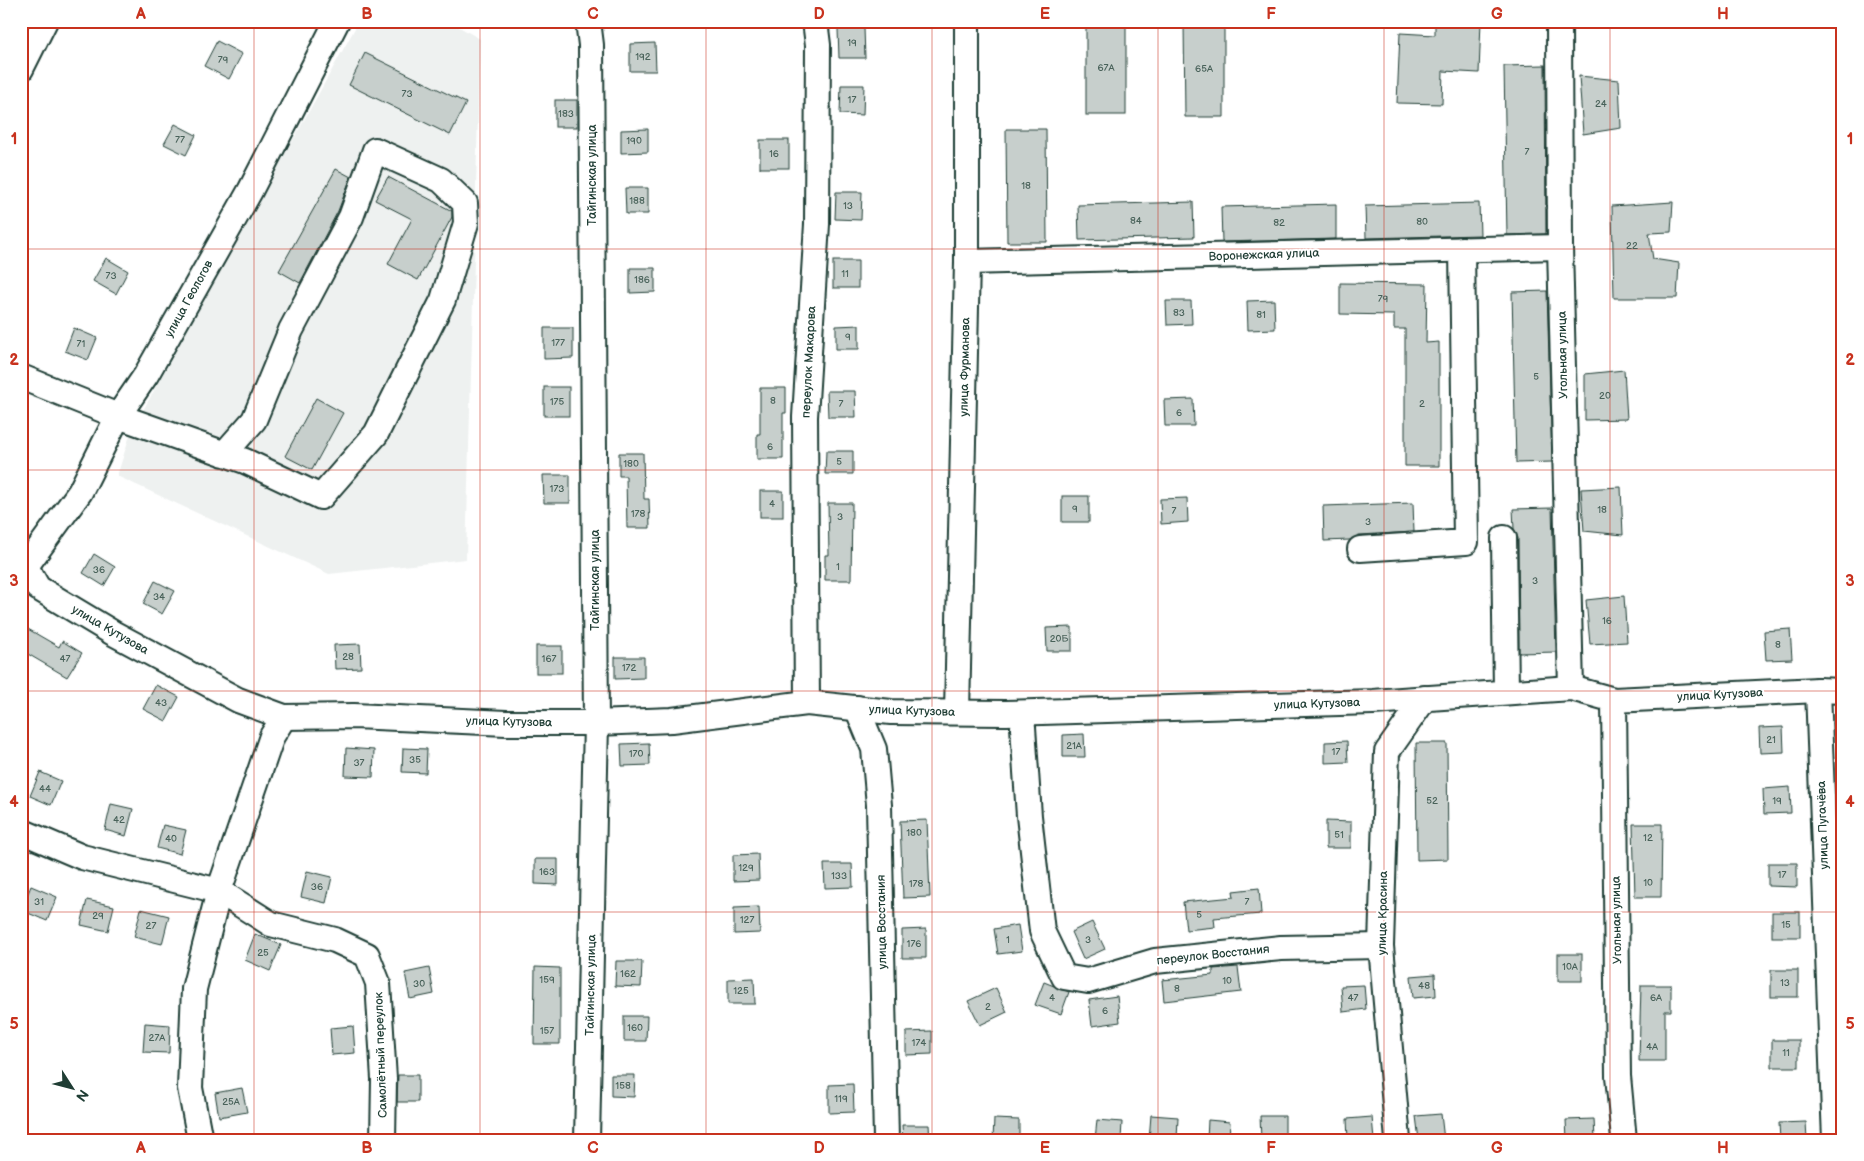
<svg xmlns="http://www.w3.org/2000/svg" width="1864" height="1161" font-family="'Balsamiq Sans',sans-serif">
<rect width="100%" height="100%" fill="#fff"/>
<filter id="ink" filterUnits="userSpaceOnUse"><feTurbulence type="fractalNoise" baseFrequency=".02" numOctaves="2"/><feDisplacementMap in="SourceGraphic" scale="10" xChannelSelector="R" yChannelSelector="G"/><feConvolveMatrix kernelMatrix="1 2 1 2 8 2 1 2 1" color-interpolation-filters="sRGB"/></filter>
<g filter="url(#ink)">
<!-- built -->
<path fill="#eef1f0" d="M359,21H449L480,39L466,559L329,574L117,476L131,432Z"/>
<!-- building -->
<g fill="#c7cfcc" stroke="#1f3d34">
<rect x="1086" y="21" width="40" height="94"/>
<path d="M1184,21H1224V117H1185Z"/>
<path d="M1435,21H1481L1479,73L1443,71L1442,104L1397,103L1400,33L1435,35Z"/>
<path d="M864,28L865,58H839L838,29Z"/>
<path d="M217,41L242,54L229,79L204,66Z"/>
<path d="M655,43L656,71H630V44Z"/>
<path d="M365,53L466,103L450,135L349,85Z"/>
<path d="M1545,65L1546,234L1507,235L1504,66Z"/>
<path d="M1579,76L1619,80L1621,128L1583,134Z"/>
<path d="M841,85H864L863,115L840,114Z"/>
<rect x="555" y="100" width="22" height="27"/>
<path d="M175,124L196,135L186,155L164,144Z"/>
<path d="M648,129V152L621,153V130Z"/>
<path d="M1006,129H1046L1047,242H1007Z"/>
<rect x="760" y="140" width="29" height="28"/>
<path d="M336,169L351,177L338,211L300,283L279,271Z"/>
<path d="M388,177L452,211V217L418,280L388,264L412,219L375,200Z"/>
<path d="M625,188H648V214H626Z"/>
<path d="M836,192H862L861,220L835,219Z"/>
<path d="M1193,202L1194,237L1079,240L1078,205Z"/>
<path d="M1673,202L1671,232L1649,233L1653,259L1679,263L1677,298H1614L1612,206Z"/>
<path d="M1479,203L1480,235L1366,238L1365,206Z"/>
<path d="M1336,204V239L1222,242L1221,207Z"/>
<path d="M106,258L128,271L116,294L93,281Z"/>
<rect x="833" y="261" width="25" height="27"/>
<path d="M630,268H655V292L630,293Z"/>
<path d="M1340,283L1427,284L1426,343L1439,342V466H1405V329H1394V315L1340,314Z"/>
<path d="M1547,291L1552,462L1516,463L1512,292Z"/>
<path d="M1274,300L1275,329L1248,330L1247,301Z"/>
<path d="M1166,301H1191L1192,324L1167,325Z"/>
<path d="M859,325V349H836V326Z"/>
<path d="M74,328L97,338L88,360L65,351Z"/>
<path d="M544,328H573V358L544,359Z"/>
<path d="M1624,370L1627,419L1585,420V374Z"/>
<rect x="544" y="387" width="25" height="29"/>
<path d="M760,388H786V413H783V459H757V434H760Z"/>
<path d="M827,391H855L856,417H828Z"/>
<path d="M316,398L343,413L312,470L285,456Z"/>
<path d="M1193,399L1194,426H1165L1164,400Z"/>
<path d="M826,451H853V474H825Z"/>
<path d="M619,453H643L644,499H649L650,528H627L626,476H619Z"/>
<path d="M543,475H570V503H544Z"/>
<path d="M1621,487L1623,535L1584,531L1581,489Z"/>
<rect x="760" y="491" width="23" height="26"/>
<rect x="1062" y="496" width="27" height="26"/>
<path d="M1187,498L1188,522L1161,524L1160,499Z"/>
<path d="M828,503H852L851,580H825V555H829Z"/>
<path d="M1413,503L1414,532L1359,535L1350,540L1324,541L1323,506Z"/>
<path d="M1552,508L1556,652L1519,653L1518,538L1514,529L1513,509Z"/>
<path d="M94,554L115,567L104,586L83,573Z"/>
<path d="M155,581L175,591L162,614L143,604Z"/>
<path d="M1624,596L1627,642L1590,644L1586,600Z"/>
<path d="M21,625L59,647L62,641L82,653L67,677L21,650Z"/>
<path d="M1072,627V651H1047L1046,628Z"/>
<path d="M1790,629L1792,659L1766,660L1764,631Z"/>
<path d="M360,644L361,668L335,669L334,645Z"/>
<rect x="536" y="646" width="26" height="27"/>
<path d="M615,657H644V678L615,679Z"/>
<path d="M156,685L179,697L166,721L143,709Z"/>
<path d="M1783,727L1784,752L1760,753L1759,728Z"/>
<path d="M1084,734L1085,757H1063V735Z"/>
<path d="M1347,741L1348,762L1325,763V742Z"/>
<path d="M649,743L650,765L622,766L621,744Z"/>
<path d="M1416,743H1447L1448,859L1417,860Z"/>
<path d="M346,748L374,750L373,777L345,776Z"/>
<path d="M403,748L427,749L426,773L402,772Z"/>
<path d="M40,772L61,781L51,805L30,796Z"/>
<path d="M1790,787L1791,813L1764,814L1763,789Z"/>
<path d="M111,804L133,809L126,836L105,830Z"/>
<path d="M927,820L930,897L903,898L900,821Z"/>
<path d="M1326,821L1351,822V848H1326Z"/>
<path d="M1633,824H1662L1661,897H1635Z"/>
<path d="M163,825L186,830L180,854L157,848Z"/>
<path d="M758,854L759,880L733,881V855Z"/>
<path d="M535,859H558V885L535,884Z"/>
<path d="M1768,863H1797V887L1768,886Z"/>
<path d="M824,864H852L853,887L825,888Z"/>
<path d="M307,871L332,877L326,903L301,897Z"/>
<path d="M31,886L57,897L47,921L21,910Z"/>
<path d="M1259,888L1261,914L1214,918L1215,927L1186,930L1183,902L1234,897L1233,891Z"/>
<path d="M87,900L114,906L108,931L81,925Z"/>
<path d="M759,907L760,933L734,934V908Z"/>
<path d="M141,909L169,916L162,944L134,937Z"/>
<rect x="1772" y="912" width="28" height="25"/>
<path d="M1092,922L1105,949L1083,959L1071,932Z"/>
<path d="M1018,925L1022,951L998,954L994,929Z"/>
<path d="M926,929V958H902V930Z"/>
<path d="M255,934L281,945L270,971L245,960Z"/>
<rect x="1558" y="954" width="24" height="27"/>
<path d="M616,961H642L641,987L615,986Z"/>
<path d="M535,967L560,968V1044H534Z"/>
<path d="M1238,967L1241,992L1164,1001L1162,980L1213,975V969Z"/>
<path d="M429,968L434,994L410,999L405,973Z"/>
<rect x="1771" y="970" width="27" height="27"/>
<path d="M1435,974L1436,996L1413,998L1411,976Z"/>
<path d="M754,978L755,1004H728V979Z"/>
<path d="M1044,982L1069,992L1061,1014L1035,1005Z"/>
<path d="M1364,985L1366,1009L1343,1012L1341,986Z"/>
<path d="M1641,985H1671V1011H1665V1061H1639Z"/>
<path d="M996,988L1007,1012L980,1025L968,1001Z"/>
<path d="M1117,996L1120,1022L1092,1026L1089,1000Z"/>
<path d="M624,1016H647L646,1041H624Z"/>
<path d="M145,1023L170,1025L169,1053L143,1052Z"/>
<path d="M353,1026L355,1053L332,1055L330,1028Z"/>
<path d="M932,1031V1054L906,1055V1032Z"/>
<rect x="1772" y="1040" width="27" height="27"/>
<path d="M398,1075H418V1102H397Z"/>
<path d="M611,1075H635L634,1097L611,1096Z"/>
<path d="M853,1084L854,1112L829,1113V1085Z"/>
<path d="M242,1088L247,1112L219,1117L215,1093Z"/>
<path d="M1441,1114L1444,1140H1419L1416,1116Z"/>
<path d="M1151,1115L1178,1117L1177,1140H1149Z"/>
<path d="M1260,1116H1285V1140H1261Z"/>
<path d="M1372,1117L1374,1140H1348L1347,1119Z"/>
<path d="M994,1119L1019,1120V1140H993Z"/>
<path d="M1594,1119L1595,1140H1567L1566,1120Z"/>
<path d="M1097,1120L1122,1122L1121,1140H1095Z"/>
<path d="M1208,1120L1230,1122L1229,1140H1207Z"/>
<path d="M1806,1122L1807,1140H1780L1779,1123Z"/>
<path d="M902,1125H929L930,1140H903Z"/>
</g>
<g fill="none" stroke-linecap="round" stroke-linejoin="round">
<defs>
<g id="minor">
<path d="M1559,21L1560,247L1571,688"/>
<path d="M21,69L45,21"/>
<path d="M967,262L1560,247"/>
<path d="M21,377L118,416L245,461L321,497L376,434L443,300L466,223L465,203L441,180L375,150L351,217L291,330L254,420L224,454"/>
<path d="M1504,538L1506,692"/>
<path d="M1360,549L1466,542L1462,249"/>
<path d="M26,567L38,588L113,633L238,700L284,717L354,716L506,723H596L672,720L807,703L891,712L1006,713L1373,702L1571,688L1614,700L1818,690L1843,691"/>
<path d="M21,573L80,492L118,416L146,375L250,191L337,21"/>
<path d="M1818,690L1835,1140"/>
<path d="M1614,700L1618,1076L1624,1140"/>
<path d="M807,703L805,417L817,224L818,45L815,21"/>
<path d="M857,708L874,749L879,805L886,1140"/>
<path d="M957,712L967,262V21"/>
<path d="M1023,727L1029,816L1042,931L1064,977L1088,981L1155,961L1281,948L1381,946"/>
<path d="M21,831L82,857L219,891L271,924L335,940L367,955L378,983L384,1079L383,1140"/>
<path d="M200,1140L190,1088L194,989L219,891L272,736L284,717"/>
<path d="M587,1140L596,723L591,45L588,21"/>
<path d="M1398,1140L1381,946L1387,752L1425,698"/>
</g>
</defs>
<!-- minor casing -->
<use href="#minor" stroke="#1f3d34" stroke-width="28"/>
<!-- minor -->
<use href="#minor" stroke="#fff" stroke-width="24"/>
</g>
</g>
<!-- grid -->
<path fill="none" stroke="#c8321e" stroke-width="1" stroke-opacity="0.55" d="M254,21V1140M480,21V1140M706,21V1140M932,21V1140M1158,21V1140M1384,21V1140M1610,21V1140M21,249H1843M21,470H1843M21,691H1843M21,912H1843"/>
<g text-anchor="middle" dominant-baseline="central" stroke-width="4" stroke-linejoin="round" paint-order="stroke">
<!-- number labels -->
<g font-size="10" fill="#49625a">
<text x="852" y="43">19</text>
<text x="643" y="57">192</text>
<text x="223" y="60">79</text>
<text x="1106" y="68">67А</text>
<text x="1204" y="69">65А</text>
<text x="407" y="94">73</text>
<text x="852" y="100">17</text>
<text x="1601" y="104">24</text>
<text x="566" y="114">183</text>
<text x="180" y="140">77</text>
<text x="634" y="141">190</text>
<text x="1527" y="152">7</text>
<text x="774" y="154">16</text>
<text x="1026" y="186">18</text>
<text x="637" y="201">188</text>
<text x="848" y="206">13</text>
<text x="1136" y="221">84</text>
<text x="1422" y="222">80</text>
<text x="1279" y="223">82</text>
<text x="1632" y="246">22</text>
<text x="845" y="274">11</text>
<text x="111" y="276">73</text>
<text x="642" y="280">186</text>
<text x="1383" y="299">79</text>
<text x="1179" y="313">83</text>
<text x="1261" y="315">81</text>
<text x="848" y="337">9</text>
<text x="558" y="343">177</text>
<text x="81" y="344">71</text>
<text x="1536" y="377">5</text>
<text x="1605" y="396">20</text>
<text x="773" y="401">8</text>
<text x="557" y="402">175</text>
<text x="841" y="404">7</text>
<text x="1422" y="404">2</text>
<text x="1179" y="413">6</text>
<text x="770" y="447">6</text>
<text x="839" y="462">5</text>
<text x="631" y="464">180</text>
<text x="557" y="489">173</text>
<text x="772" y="504">4</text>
<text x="1075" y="509">9</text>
<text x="1602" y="510">18</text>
<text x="1174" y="511">7</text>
<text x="638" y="514">178</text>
<text x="840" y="517">3</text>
<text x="1368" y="522">3</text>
<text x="838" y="567">1</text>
<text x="99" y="570">36</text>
<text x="1535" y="581">3</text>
<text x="159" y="597">34</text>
<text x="1607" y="621">16</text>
<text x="1059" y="639">20Б</text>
<text x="1778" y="645">8</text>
<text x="348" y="657">28</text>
<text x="65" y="659">47</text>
<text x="549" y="659">167</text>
<text x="629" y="668">172</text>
<text x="161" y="703">43</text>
<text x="1771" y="740">21</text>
<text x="1074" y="746">21А</text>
<text x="1336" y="752">17</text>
<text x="636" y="754">170</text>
<text x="415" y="760">35</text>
<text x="359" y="763">37</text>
<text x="45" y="789">44</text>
<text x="1432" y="801">52</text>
<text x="1777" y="801">19</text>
<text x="119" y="820">42</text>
<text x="914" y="833">180</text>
<text x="1339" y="835">51</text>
<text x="1648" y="838">12</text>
<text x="171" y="839">40</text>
<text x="746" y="868">129</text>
<text x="547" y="872">163</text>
<text x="1782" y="875">17</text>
<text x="839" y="876">133</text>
<text x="1648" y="883">10</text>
<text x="916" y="884">178</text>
<text x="317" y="887">36</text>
<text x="39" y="902">31</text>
<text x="1247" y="902">7</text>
<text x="1199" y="915">5</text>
<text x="98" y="916">29</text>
<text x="747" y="920">127</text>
<text x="1786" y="925">15</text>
<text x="151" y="926">27</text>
<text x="1008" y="940">1</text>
<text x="1088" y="940">3</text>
<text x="914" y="944">176</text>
<text x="263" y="953">25</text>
<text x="1570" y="967">10А</text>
<text x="628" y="974">162</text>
<text x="547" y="980">159</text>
<text x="1227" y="981">10</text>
<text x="1785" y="983">13</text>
<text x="419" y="984">30</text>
<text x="1424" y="986">48</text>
<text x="1177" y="989">8</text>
<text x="741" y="991">125</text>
<text x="1052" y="998">4</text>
<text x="1353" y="998">47</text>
<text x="1656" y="998">6А</text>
<text x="988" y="1007">2</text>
<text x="1105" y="1011">6</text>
<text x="635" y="1028">160</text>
<text x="547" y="1031">157</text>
<text x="157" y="1038">27А</text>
<text x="919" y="1043">174</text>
<text x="1652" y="1047">4А</text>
<text x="1786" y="1053">11</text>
<text x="623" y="1086">158</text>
<text x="841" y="1099">119</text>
<text x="231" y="1102">25А</text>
</g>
<!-- street labels -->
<g font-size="12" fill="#1f3d34" stroke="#fff">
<text transform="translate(592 175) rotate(-90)">Тайгинская улица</text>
<text transform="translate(1264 255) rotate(-2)">Воронежская улица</text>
<text transform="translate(189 299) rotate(-61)">улица Геологов</text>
<text transform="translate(1563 355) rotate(-91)">Угольная улица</text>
<text transform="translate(809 362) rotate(-87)">переулок Макарова</text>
<text transform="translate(965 367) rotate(-89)">улица Фурманова</text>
<text transform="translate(595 580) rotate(-90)">Тайгинская улица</text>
<text transform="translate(110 630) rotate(30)">улица Кутузова</text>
<text transform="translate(1720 695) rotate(-3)">улица Кутузова</text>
<text transform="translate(1317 704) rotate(-2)">улица Кутузова</text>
<text transform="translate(912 711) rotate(2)">улица Кутузова</text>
<text transform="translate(509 722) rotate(1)">улица Кутузова</text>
<text transform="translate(1823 825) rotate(-92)">улица Пугачёва</text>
<text transform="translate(1383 913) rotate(-89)">улица Красина</text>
<text transform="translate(1617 920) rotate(-91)">Угольная улица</text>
<text transform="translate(882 922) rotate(-91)">улица Восстания</text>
<text transform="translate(1213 955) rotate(-6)">переулок Восстания</text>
<text transform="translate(591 985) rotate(-89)">Тайгинская улица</text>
<text transform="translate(381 1055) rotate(-92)">Самолётный переулок</text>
</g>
</g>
<!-- margin -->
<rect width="1864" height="1161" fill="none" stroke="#fff" stroke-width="55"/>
<!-- north arrow -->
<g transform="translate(72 1088) rotate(126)" stroke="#ffffff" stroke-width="4" paint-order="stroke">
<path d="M0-4L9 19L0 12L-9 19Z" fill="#1f3d34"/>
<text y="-8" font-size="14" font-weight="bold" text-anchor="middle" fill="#1f3d34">N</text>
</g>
<rect x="28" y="28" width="1808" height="1106" fill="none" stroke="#c8321e" stroke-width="2"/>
<g font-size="16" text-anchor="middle" font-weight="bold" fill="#c8321e">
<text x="141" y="19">A</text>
<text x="367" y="19">B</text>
<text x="593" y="19">C</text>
<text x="819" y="19">D</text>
<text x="1045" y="19">E</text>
<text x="1271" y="19">F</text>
<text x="1497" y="19">G</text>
<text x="1723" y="19">H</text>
<text x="14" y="144">1</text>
<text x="1850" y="144">1</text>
<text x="14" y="365">2</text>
<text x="1850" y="365">2</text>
<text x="14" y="586">3</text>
<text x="1850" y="586">3</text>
<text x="14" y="807">4</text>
<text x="1850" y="807">4</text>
<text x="14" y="1029">5</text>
<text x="1850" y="1029">5</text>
<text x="141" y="1153">A</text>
<text x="367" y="1153">B</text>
<text x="593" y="1153">C</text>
<text x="819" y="1153">D</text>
<text x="1045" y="1153">E</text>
<text x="1271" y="1153">F</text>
<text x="1497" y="1153">G</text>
<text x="1723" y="1153">H</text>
</g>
</svg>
